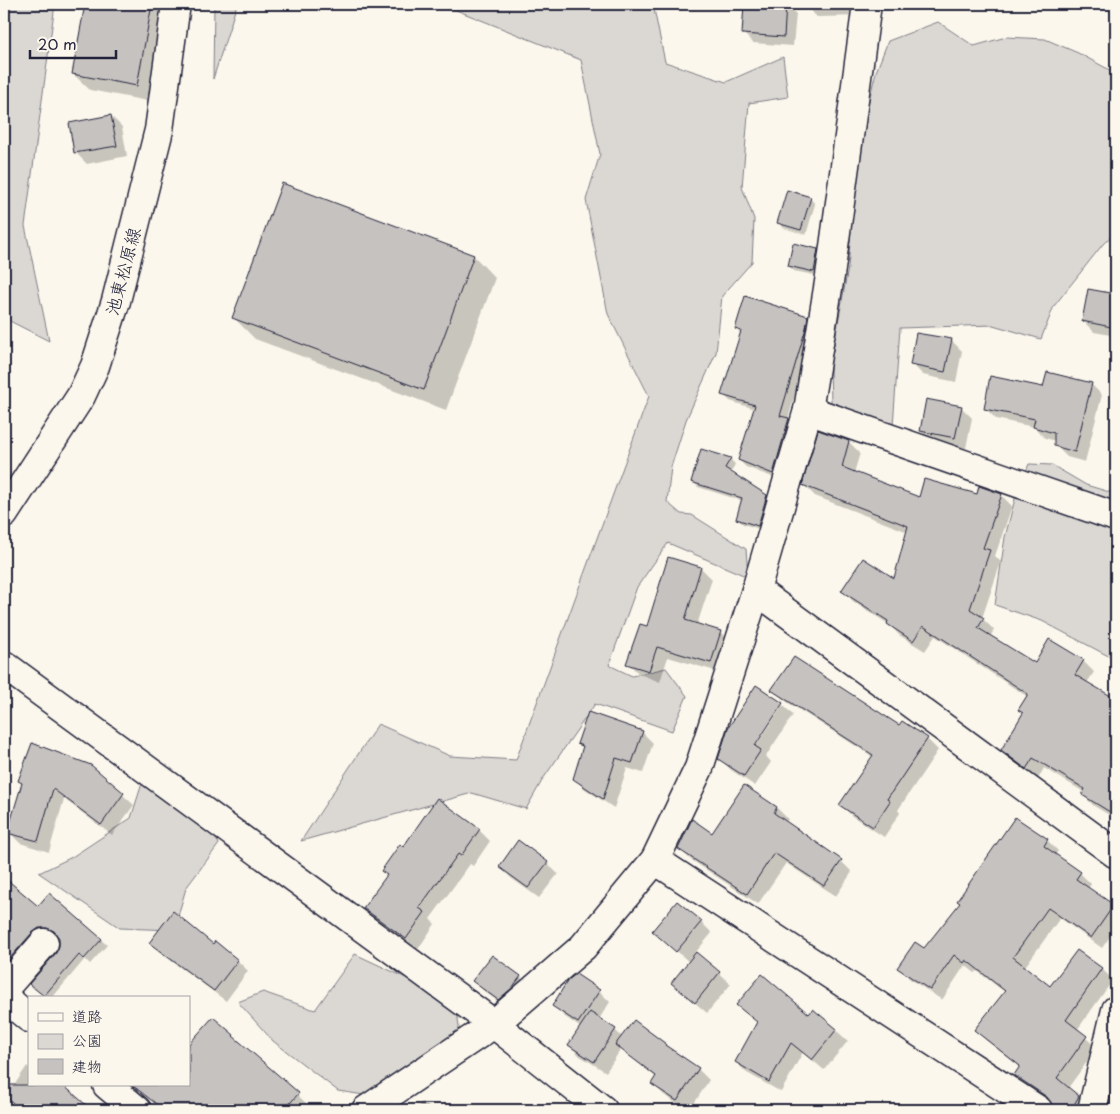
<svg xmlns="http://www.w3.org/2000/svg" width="1120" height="1114" font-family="'Playpen Sans','Klee One',sans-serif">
<rect width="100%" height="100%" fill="#fbf7ec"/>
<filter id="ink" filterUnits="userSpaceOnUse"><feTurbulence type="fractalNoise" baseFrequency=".02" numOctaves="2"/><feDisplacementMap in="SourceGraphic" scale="10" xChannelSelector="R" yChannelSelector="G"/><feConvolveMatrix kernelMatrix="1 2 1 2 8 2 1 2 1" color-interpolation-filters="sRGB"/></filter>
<g filter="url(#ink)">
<!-- green -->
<g fill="#dbd8d3" stroke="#7e7d87">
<path d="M4,4H55L25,226L49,341L4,318Z"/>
<path d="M214,4H237L213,79Z"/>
<path d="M441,4H655L654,9L665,62L726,82L783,57L788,97L749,103L742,187L754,219L752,262L722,296L716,353L686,420L671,467L667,502L681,514L692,515L746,549L748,577L668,543L637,587L609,665L632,676L666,668L687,696L672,731L595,704L543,779L526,809L472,793L301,841L378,724L450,756L516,760L649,396L608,314L586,200L600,154L581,60Z"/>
<path d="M938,22L974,46L1006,37L1045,39L1078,53L1108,69L1116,79V232L1103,244L1054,306L1041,339L993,325L900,328L893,426L831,402L830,367L848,268L857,149L876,72L888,41Z"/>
<path d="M1029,464L1052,465L1086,485L1116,494V660L1042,621L995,605L1005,537L1016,495Z"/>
<path d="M144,777L195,805L219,844L186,888L174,930L120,928L39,873L72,857L131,818Z"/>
<path d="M355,954L432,990L457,1010L461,1045L384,1098L338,1091L273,1041L238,1002L263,992L315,1010Z"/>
</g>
<!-- shadow -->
<g fill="#0003">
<path d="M86,4H165L153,102L90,90L73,74Z"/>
<path d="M716,4H786L796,14L793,46L753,43L744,34L745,10Z"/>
<path d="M806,4H862V16L817,17L806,6Z"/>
<path d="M111,116L122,127L127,156L87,164L76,153Z"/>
<path d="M283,185L474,256L495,278L446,410L255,339L233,317Z"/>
<path d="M810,198L815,204L806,235L784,228L779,223Z"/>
<path d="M817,250L823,255L819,276L794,271L789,266Z"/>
<path d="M1089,290L1116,296V336L1094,332L1083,321Z"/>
<path d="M807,317L814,324L812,335L788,419L795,426L780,480L746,467L739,460L755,409L730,401L723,394L741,334L736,329Z"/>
<path d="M951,340L962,351L956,382L923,375L912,364Z"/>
<path d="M1091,384L1102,395L1085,462L1067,457L1056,446V441L1045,438L1034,427L996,419L985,408L1044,388Z"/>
<path d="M961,407L972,418L966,448L932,442L921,431Z"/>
<path d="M849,442L860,453L854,473L920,498L1001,495L1012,506L995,556L1001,562L982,618L994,630L990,637L1036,665L1083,661L1094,672L1087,683L1111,698L1116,703V819L1094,806L1083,795L1084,792L1044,768L1038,779L1013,761L1002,750L1024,714L1020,710L1028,697L935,636L925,651L899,635L890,625L854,602L843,591L895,580L908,532L815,496L804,485Z"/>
<path d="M730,459L735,464L731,473L766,496L772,502L763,530L743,524L737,519L743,501L698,487L693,482Z"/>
<path d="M669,558L701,568L712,579L697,625L720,632L731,643L722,673L668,657L660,682L639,674L628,663L647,628Z"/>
<path d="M757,687L782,705H780L750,750L752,752L783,705L793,715L766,756L771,762L755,786L731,770L720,759Z"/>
<path d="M773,689L899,726L927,739L938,750L898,810L900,813L884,837L852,816L841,805L873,757L784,700Z"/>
<path d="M642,732L653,743L643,773L627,768L614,808L585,789L574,778L584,749L579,744Z"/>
<path d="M91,766L134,805L112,835L64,799L49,852L20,843L9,832L23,784Z"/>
<path d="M745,787L777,808L788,819L785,823L841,861L852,872L836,896L786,863L758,904L690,859L679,848L713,835Z"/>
<path d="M479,830L490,841L473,866L470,864L430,919L435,924L418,949L376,919L365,908L388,876L382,871L403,848Z"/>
<path d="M1047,840L1058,851L1055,855L1080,873L1091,884L1088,889L1116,910V928L1102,948L1060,918L1024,968L1051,988L1077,952L1102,969L1113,980L1077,1030L1097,1048L1068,1088L1090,1108L1088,1110H1059L1053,1104L1026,1086L1015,1075L1020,1067L987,1041L976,1030L1005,992L977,971L975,973L965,965L942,1000L910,979L899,968L925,950Z"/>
<path d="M547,863L558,874L539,898L511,878L500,867Z"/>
<path d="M4,878L38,908L49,895L107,945L90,964L85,959L52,998H47L36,989L60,947V938L58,935L53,932L44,933L16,962L4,952Z"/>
<path d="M701,922L712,933L695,953L731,984L707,1013L672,983L689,962L654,931Z"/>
<path d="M151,943L237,960L248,971L226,1001L162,954Z"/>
<path d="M520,977L531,988L510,1010L485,992L474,981Z"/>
<path d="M599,991L610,1002L599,1019L615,1030L622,1037L665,1045L671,1051L698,1069L709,1080L690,1110H681L683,1108L664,1095L653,1084L657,1078L621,1049L606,1072L580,1056L569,1045L581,1028L564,1016L553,1005Z"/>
<path d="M738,1005L809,1015L813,1010L848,1041L824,1070L803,1052L781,1092L747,1073L736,1062L758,1023Z"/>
<path d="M213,1019L306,1103L300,1110H163L145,1095L189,1085V1046Z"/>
<path d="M27,1066L29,1068V1085L71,1093L91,1110H7L13,1102L7,1096Z"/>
<path d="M422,1102L433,1110H415Z"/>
</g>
<!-- building -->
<g fill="#c6c2c0" stroke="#22223b">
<path d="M85,4H152L137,86L72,74Z"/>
<path d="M744,4H786L784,37L742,34Z"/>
<path d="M111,115L117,146L74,153L69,123Z"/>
<path d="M282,183L474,255L424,390L232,318Z"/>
<path d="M787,190L811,197L801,230L777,223Z"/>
<path d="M793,243L818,249L814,272L788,266Z"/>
<path d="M1088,289L1116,294V328L1082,321Z"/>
<path d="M745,296L808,316L806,328L780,416L789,418L773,474L738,460L755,405L721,395L741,331L735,329Z"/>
<path d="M916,333L952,339L945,372L910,365Z"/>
<path d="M1047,372L1092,383L1075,452L1054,446V433L1033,427L1035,419L984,409L990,376L1043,387Z"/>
<path d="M926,399L962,406L955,438L920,431Z"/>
<path d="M818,430L849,441L842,467L919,497L924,479L977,494L979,486L1002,494L983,548L990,550L970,609L984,618L978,628L1035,663L1049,639L1084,660L1075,675L1116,699V799L1110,812L1082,795L1085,789L1033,758L1026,769L1001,750L1023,713L1018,710L1028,694L923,626L913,641L887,624L888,621L841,591L863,558L894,578L908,526L802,485Z"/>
<path d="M701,449L731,458L725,468L767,495L758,526L736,519L742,498L691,482Z"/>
<path d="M668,557L701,567L685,620L721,631L711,663L657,647L649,671L626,664L640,624L647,626Z"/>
<path d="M794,657L899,725L902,721L928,738L887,799L890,801L873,827L839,805L873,755L771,690Z"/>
<path d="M756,685L783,703L755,746L761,750L744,776L718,759L728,728Z"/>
<path d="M588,712L643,731L632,763L616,758L603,799L573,779L583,746L577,744Z"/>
<path d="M32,743L91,765L124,793L101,825L53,789L38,841L7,833L22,783L18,781Z"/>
<path d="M744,785L777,807L774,813L842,860L824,886L774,853L747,894L678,849L692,819L712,833Z"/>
<path d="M437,798L480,829L461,856L458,854L419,908L425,912L406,939L363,908L387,875L381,871L400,844L403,847Z"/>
<path d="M1015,817L1048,839L1044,846L1081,872L1076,879L1114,905L1091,938L1048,908L1013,957L1050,986L1077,950L1102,968L1066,1020L1087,1036L1057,1078L1079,1096L1071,1110H1059L1053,1106L1047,1097L1014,1075L1020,1066L974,1030L1005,991L966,960L964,963L954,955L930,990L897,968L915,942L924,948L960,903L957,901Z"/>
<path d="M518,840L548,862L528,888L499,867Z"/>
<path d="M4,877L38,906L49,893L102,939L84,959L79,955L44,996L29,984L56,953L59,946V938L54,931L47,928H39L32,933L10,958L4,953Z"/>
<path d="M677,901L702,921L676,952L652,931Z"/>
<path d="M173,911L213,944L215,941L238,960L214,991L149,943Z"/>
<path d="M696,952L720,972L695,1003L671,983Z"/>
<path d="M492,955L521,976L512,988L498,1000L472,981Z"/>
<path d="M576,974L600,990L578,1023L552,1006L568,980Z"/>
<path d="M762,974L809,1014L813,1009L837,1029L812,1060L791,1043L769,1082L735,1062L757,1022L736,1005Z"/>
<path d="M590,1012L616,1029L594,1062L568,1045Z"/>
<path d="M213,1017L234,1035L233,1036L299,1093L284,1110H164L132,1085H189V1044Z"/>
<path d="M634,1020L666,1044L665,1045L699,1068L677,1101L651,1084L656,1076L615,1045Z"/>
<path d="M4,1085H63L92,1110H20L4,1094Z"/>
</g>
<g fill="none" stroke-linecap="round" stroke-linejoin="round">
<defs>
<g id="minor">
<path d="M808,410L1116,517"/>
<path d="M756,590L1116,854"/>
<path d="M4,665L494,1024L603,1110"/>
<path d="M655,860L1038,1110"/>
<path d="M4,989L44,943"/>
<path d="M4,997L29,1018"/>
<path d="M107,1085L137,1110"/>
<path d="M366,1110L494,1024L583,947L655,860L699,768L756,590L808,410L830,276L867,4"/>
<path d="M1092,1110L1116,1010"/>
</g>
<path id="secondary" d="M4,514L81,396L95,366L116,301L159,130L176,4"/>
</defs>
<!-- minor casing -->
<use href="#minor" stroke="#22223b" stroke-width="31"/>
<!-- secondary casing -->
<use href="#secondary" stroke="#22223b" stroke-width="31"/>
<!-- minor -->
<use href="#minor" stroke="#fbf7ec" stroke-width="28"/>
<!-- secondary -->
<use href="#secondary" stroke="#fbf7ec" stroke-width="28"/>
</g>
</g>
<g text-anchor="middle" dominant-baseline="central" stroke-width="4" stroke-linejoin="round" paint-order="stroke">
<!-- street labels -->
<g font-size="18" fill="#22223b" stroke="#fbf7ec">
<text transform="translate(122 271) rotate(-75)">池東松原線</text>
</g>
</g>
<!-- margin -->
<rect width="1120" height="1114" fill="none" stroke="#fbf7ec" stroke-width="20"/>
<rect x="10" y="10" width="1100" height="1094" fill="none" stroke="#22223b" stroke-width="2" filter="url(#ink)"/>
<!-- legend -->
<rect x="28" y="996" width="162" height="90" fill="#fbf7ec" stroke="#a4a2a5"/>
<rect x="38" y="1013" width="25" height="8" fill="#fbf7ec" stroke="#a4a2a5"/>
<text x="72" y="1022" font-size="15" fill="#22223b">道路</text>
<rect x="38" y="1034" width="25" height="15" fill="#dbd8d3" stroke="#a4a2a5"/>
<text x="72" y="1046" font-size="15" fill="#22223b">公園</text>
<rect x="38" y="1059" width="25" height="15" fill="#c6c2c0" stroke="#a4a2a5"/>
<text x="72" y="1072" font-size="15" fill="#22223b">建物</text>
<!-- scale -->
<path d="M30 50v8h86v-8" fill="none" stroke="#22223b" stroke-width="2.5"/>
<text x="38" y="50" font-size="15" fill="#22223b" stroke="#fbf7ec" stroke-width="4" paint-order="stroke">20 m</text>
</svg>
